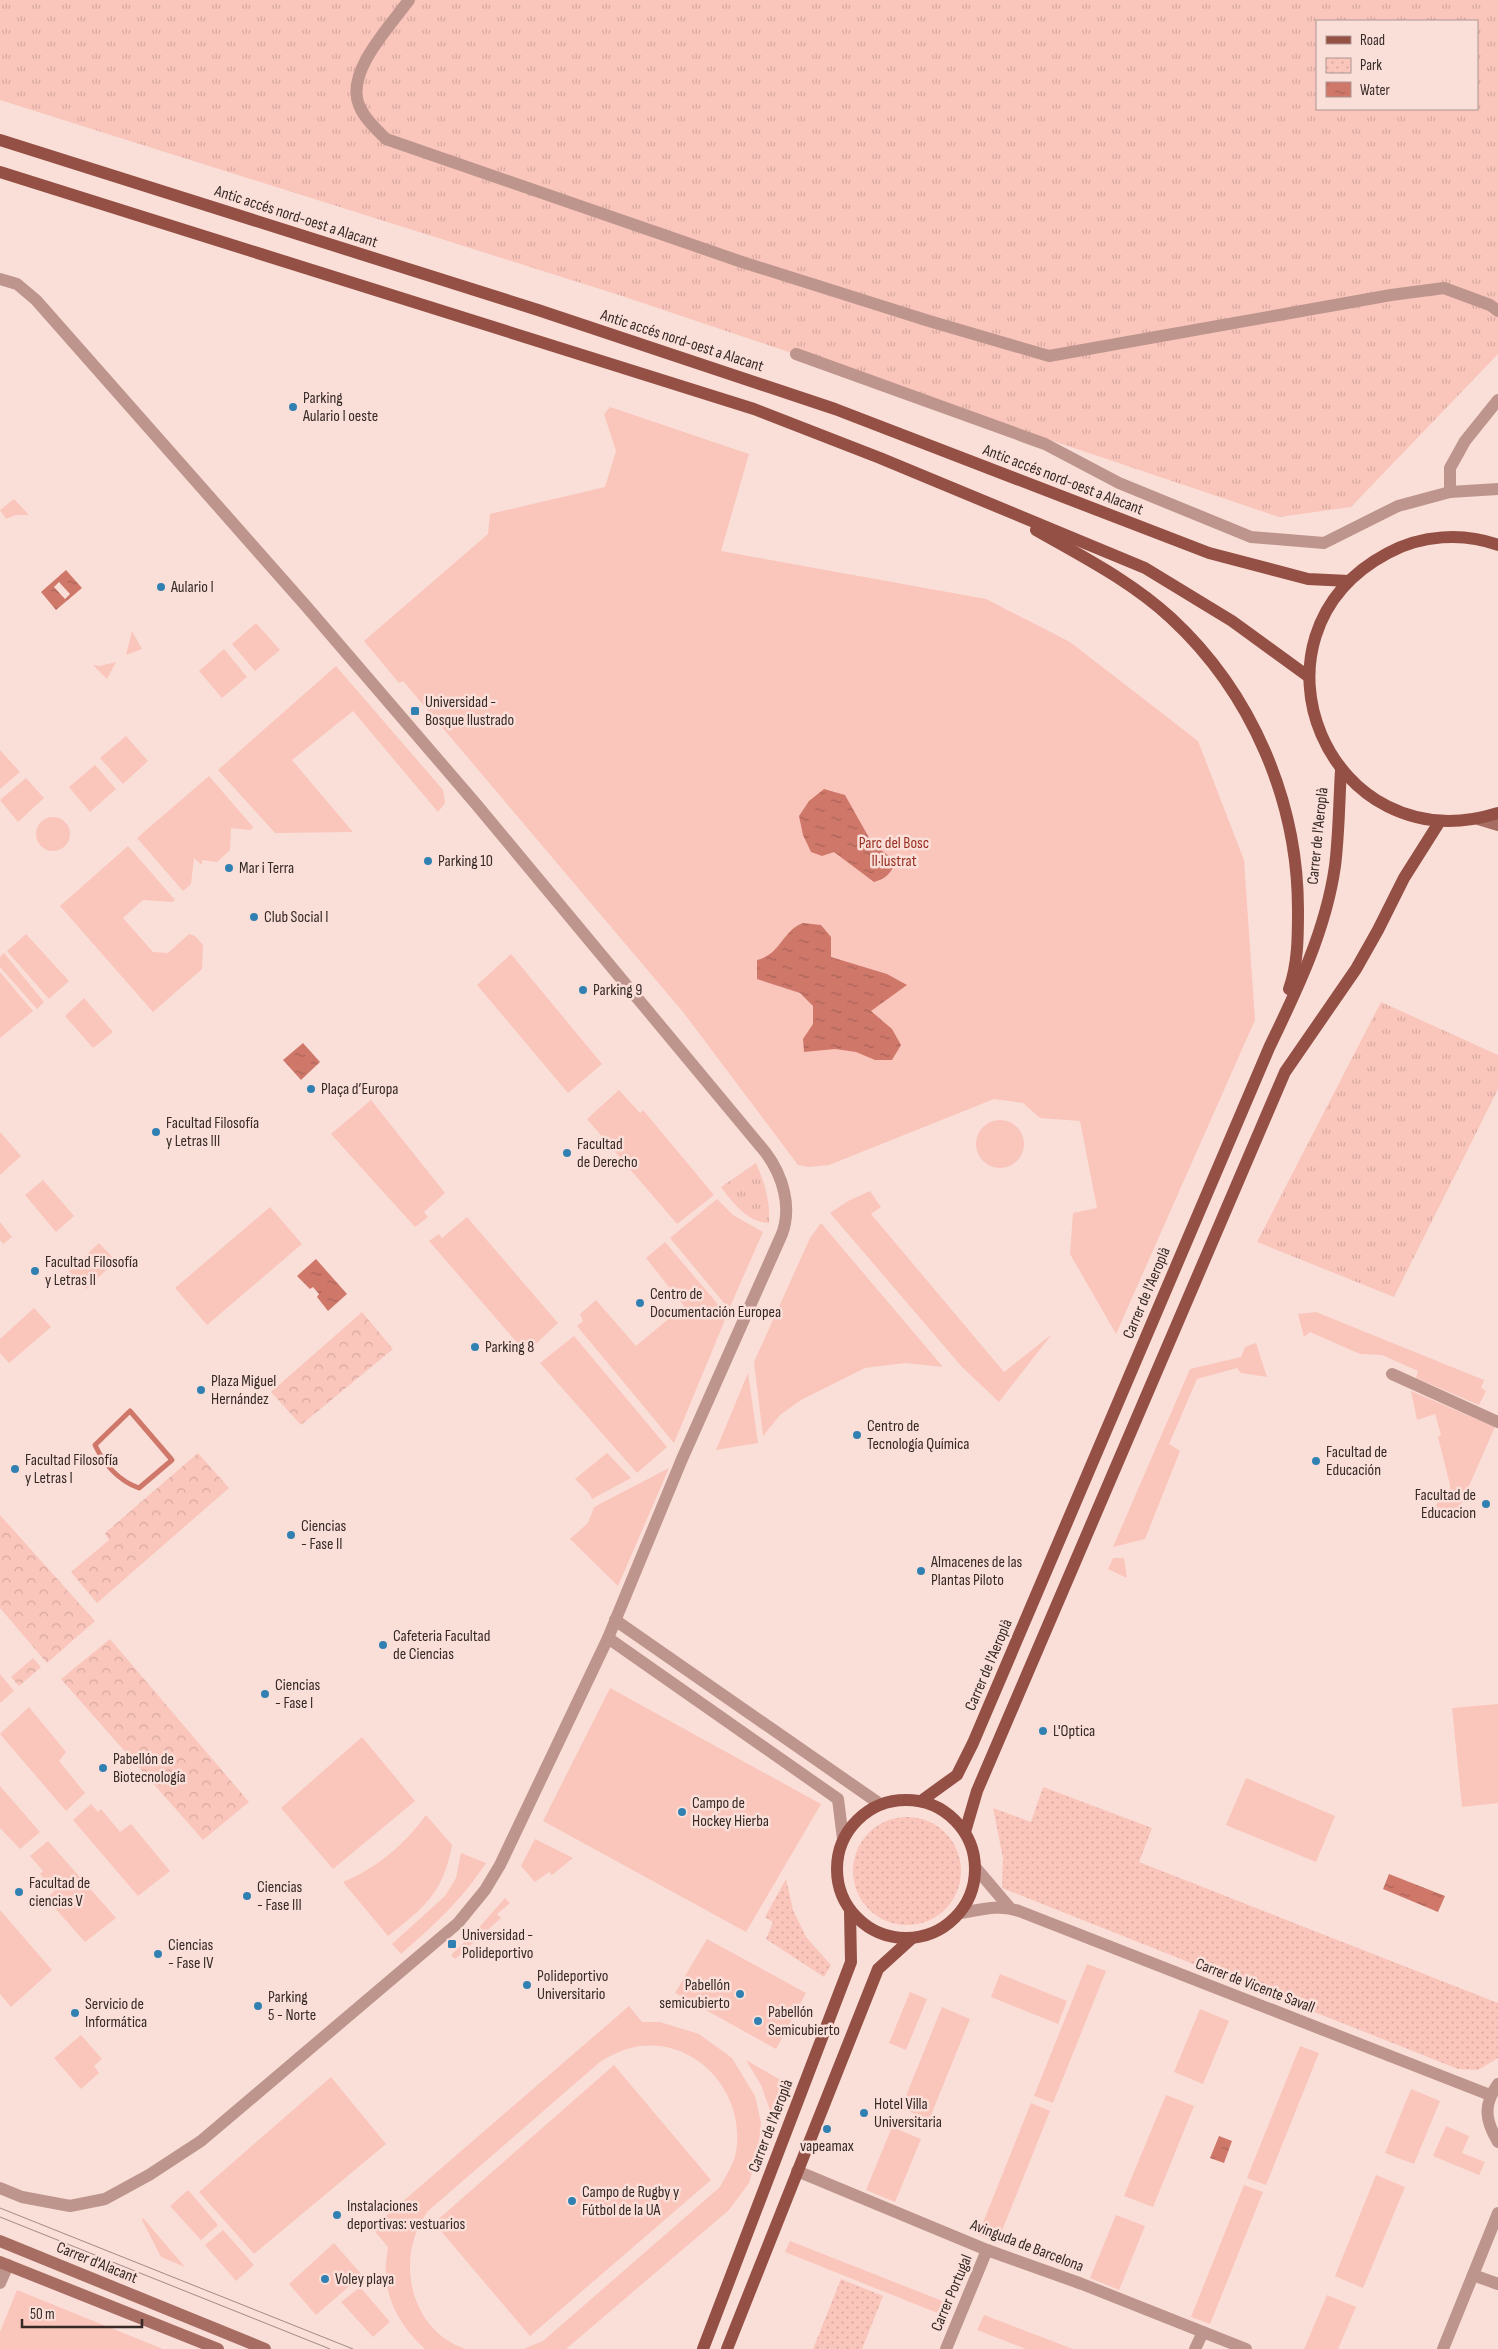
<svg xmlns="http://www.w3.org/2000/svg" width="1498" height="2349" font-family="'Sofia Sans Condensed',sans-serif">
<defs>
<pattern id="grass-tufts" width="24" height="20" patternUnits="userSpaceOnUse" patternTransform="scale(1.25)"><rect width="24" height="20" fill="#fac5bb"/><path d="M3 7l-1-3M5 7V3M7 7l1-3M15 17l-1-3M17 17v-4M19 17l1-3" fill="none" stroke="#d7a9a1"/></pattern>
<pattern id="forest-crowns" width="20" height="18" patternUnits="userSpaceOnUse" patternTransform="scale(1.25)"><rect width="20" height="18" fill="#fac5bb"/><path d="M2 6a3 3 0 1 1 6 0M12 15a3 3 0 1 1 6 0" fill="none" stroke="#d7a9a1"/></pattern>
<pattern id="park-dots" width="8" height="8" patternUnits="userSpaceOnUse" patternTransform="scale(1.25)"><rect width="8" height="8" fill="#fac5bb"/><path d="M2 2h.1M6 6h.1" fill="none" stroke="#d7a9a1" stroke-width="1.8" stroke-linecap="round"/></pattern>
<pattern id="water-ripples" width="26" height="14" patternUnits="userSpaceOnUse" patternTransform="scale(1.25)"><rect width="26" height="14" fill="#cf786a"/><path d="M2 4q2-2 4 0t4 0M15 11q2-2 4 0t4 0" fill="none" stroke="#a96257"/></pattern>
</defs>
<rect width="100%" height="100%" fill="#fadfd9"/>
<!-- grass -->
<g fill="url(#grass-tufts)" fill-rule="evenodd">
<path d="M0,0H1498V354L1351,507L1279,517L619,295L0,100ZM1317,21H1477V109H1317Z"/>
<path d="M1381,1002L1498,1055V1089L1394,1297L1257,1242Z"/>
<path d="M756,1163C765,1184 770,1200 769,1223C748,1223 732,1202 721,1187Z"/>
</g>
<!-- forest -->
<g fill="url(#forest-crowns)">
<path d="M362,1312L393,1349L301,1425L271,1392Z"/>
<path d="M198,1453L229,1488L97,1603L71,1572L109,1540L105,1533Z"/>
<path d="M0,1515L95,1621L47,1663L0,1608Z"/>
<path d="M110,1639L249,1802L203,1840L61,1679Z"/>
<path d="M33,1658L41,1667L19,1686L11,1677Z"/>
</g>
<!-- park -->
<g fill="url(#park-dots)">
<path d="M1043,1787L1152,1828L1139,1862L1498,2003V2058L1478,2070L1458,2069L1002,1888L1003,1858L993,1808L1031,1822Z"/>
<circle cx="907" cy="1871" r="54"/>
<path d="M786,1879L793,1910L806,1937L831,1965L824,1977L766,1939L773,1922L765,1917Z"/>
<path d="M841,2279L883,2296L862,2349H813Z"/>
</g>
<!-- garden -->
<g fill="#fac5bb">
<path d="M610,407L749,454L721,551L986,599L1070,642L1198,741L1244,860L1255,1020L1116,1334L1070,1254L1073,1213L1097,1208L1080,1121L1040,1118L1023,1103L994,1099L829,1165L809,1167L798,1165L683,1012L403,681L399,683L364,641L488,534L490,514L605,487L616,451L604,414Z"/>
<path d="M14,499L29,515H16L6,519L0,510Z"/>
<path d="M256,623L280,650L255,671L232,644Z"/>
<path d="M132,631L142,649L126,655Z"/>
<path d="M224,649L247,677L222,698L199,671Z"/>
<path d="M116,662L107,679L93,665L100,666Z"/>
<path d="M336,666L443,790L445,803L438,812L353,711L292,760L353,832L275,833L218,770Z"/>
<path d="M126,736L148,761L123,784L100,758Z"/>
<path d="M0,750L20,772L0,789Z"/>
<path d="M95,765L116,789L90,812L69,787Z"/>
<path d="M209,776L253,827L251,830L231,828L230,850L217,862L202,860V865L194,858L191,884L183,891L137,838Z"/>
<path d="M26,778L44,798L18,822L0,800Z"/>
<circle cx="53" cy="834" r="17"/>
<path d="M128,846L175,900L172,902L143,900L123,918L153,952L168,953L189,934L195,936L203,945L202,969L153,1012L60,906Z"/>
<path d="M26,934L69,981L49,999L7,951Z"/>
<path d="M4,953L44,1002L37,1009L0,967V957Z"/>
<path d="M511,954L602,1064L568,1093L477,985Z"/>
<path d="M0,972L33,1011L0,1038Z"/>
<path d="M84,998L113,1032L93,1048L65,1016Z"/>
<path d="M619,1090L640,1113L643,1110L714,1195L677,1224L587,1119Z"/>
<path d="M371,1100L445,1193L424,1212L428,1217L415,1227L331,1134Z"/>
<circle cx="1000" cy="1144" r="24"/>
<path d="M0,1132L21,1156L0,1175Z"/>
<path d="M43,1180L74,1216L56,1232L25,1195Z"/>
<path d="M870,1191L881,1207L871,1214L1004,1372L1052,1334L999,1402L962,1367L830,1213L848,1201Z"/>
<path d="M717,1199L733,1215L763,1232L729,1309L670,1238Z"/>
<path d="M270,1207L302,1244L207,1325L175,1288Z"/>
<path d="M467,1217L558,1323L526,1353L429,1241L439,1234L442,1238Z"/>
<path d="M0,1222L12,1237L3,1244L0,1240Z"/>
<path d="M821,1223L943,1367L905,1363L865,1368L801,1400L780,1415L763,1436L754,1362L810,1238Z"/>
<path d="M665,1242L727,1315L674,1443L577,1326L583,1321L580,1314L596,1300L636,1346L684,1306L646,1258Z"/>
<path d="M99,1243L116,1261L86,1289L69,1271Z"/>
<path d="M34,1308L51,1327L9,1363L0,1353V1339Z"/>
<path d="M1316,1312L1484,1380L1481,1388L1486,1391L1479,1405L1416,1378L1418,1371L1382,1355L1360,1354L1310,1332L1304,1337L1298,1314Z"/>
<path d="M574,1336L667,1447L637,1473L540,1363Z"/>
<path d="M1256,1343L1267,1377L1241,1373L1237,1368L1197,1379L1169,1444L1180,1451L1145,1539L1113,1547L1190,1369L1241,1357L1245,1347Z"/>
<path d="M748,1373L758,1443L716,1450Z"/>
<path d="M1411,1391L1495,1427L1457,1513L1445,1520L1440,1519L1436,1504L1450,1494V1485L1438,1437L1441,1435L1435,1414L1417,1420Z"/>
<path d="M607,1453L631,1478L592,1499L589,1493L575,1479Z"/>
<path d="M669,1468L618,1586L570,1539L588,1523L594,1507Z"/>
<path d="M1113,1558H1124L1127,1578L1108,1569Z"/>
<path d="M0,1674L14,1691L0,1703Z"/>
<path d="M610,1688L821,1804L746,1932L543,1821Z"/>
<path d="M1498,1704V1803L1462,1807L1452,1708Z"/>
<path d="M29,1707L66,1752L59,1761L85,1793L66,1811L0,1734Z"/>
<path d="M362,1737L415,1801L333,1869L281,1808Z"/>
<path d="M1246,1778L1335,1816L1316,1862L1226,1825Z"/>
<path d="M0,1786L40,1832L20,1849L0,1828Z"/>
<path d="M91,1804L98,1812L101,1809L120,1832L131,1824L170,1871L138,1896L73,1820Z"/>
<path d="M426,1815L452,1845C443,1893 425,1907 388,1936L343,1882C377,1868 404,1845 426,1815Z"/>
<path d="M535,1839L573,1858L552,1875L549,1872L535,1882L521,1866Z"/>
<path d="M48,1841L116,1918L85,1942L46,1898L54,1892L40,1874L43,1871L30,1856Z"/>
<path d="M461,1853L486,1863C461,1901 435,1924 401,1954L392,1944L445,1896L456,1878Z"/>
<path d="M505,1898L510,1903L497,1914L501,1918L455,1959L451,1955L476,1931Z"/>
<path d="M0,1910L52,1970L11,2007L0,1994Z"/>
<path d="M707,1939L806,1993L776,2049L675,1993Z"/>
<path d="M1087,1964L1106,1971L1053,2103L1034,2096Z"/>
<path d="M1000,1974L1067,2001L1058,2024L991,1997Z"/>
<path d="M910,1992L927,1999L906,2050L889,2043Z"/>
<path d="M629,2006L642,2022H660L699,2034L732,2058L755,2096L761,2123L758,2151L749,2183L729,2210L566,2349H523L543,2341L720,2187C726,2175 734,2164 736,2152C746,2095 699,2039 640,2046C626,2048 613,2054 601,2061L428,2211C394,2256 409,2331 466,2349H425C404,2330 387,2304 386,2275C385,2266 387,2256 388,2247L372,2228Z"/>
<path d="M942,2007L970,2019L929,2120L901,2108Z"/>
<path d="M1200,2009L1229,2021L1203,2084L1174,2072Z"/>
<path d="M81,2035L102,2059L94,2066L99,2073L81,2089L54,2058Z"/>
<path d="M1300,2046L1319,2053L1266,2185L1247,2178Z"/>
<path d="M746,2060L784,2082L771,2113L761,2085Z"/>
<path d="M614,2065L711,2180L530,2336L434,2223Z"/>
<path d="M331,2077L386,2144L254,2254L199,2192Z"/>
<path d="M1411,2089L1440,2101L1414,2164L1385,2153Z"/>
<path d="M1166,2095L1194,2106L1153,2207L1124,2196Z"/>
<path d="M1031,2103L1050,2111L997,2243L978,2235Z"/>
<path d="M1446,2126L1469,2136L1462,2153L1485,2162L1479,2175L1433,2156Z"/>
<path d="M892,2127L921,2139L895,2202L866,2190Z"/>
<path d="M1376,2175L1405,2187L1363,2288L1335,2276Z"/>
<path d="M1244,2185L1263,2192L1210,2324L1191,2317Z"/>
<path d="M188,2190L218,2225L201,2240L170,2206Z"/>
<path d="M1116,2215L1145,2226L1119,2290L1090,2278Z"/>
<path d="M143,2218L185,2267L161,2257L142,2220Z"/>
<path d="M223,2230L254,2265L236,2281L205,2245Z"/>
<path d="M790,2241L945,2302L940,2314L785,2252Z"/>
<path d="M334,2243L362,2275L316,2315L289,2284Z"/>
<path d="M360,2287L390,2322L373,2337L341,2302Z"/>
<path d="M17,2290L163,2349H0V2332Z"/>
<path d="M1327,2295L1356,2307L1338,2349H1304Z"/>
<path d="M984,2315L1073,2349H1026L977,2330Z"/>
</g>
<!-- water -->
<g fill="url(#water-ripples)" fill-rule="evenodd">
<path d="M66,570L82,588L56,610L41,592ZM59,582L70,594L65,599L54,587Z"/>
<path d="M824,789L845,795L872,843L890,857L894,865C890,875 884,879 874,882L834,852L822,856L811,852L803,835L799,816L809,801Z"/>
<path d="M803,923L821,925L831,937V957L887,974L907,985L871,1011L892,1029L901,1045L892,1060H875L856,1052L835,1049L804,1052L803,1039L813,1024V1006L800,993L757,979V960C781,954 782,931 803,923Z"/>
<path d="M303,1043L320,1062L301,1080L283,1060Z"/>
<path d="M316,1259L347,1294L328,1311L317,1297L319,1294L313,1287L310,1289L297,1276Z"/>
<path d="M1389,1874L1445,1896L1438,1912L1383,1889Z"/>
<path d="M1219,2136L1232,2141L1224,2163L1210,2158Z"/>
</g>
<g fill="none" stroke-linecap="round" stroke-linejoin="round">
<!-- stream -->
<path stroke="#cf786a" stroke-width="5" d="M130,1411L172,1460L139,1488C119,1481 104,1464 95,1445Z"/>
<!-- minor -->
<g stroke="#bd958d" stroke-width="12">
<path d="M409,0C391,25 345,72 359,105C364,118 376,129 386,139L742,262L929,321L1049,356L1391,295L1444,288L1490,305L1498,311"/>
<path d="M796,354L1045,444L1119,483L1251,537L1324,543L1398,506L1450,492L1498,489"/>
<path d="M1450,492V468L1465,441L1498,400"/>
<path d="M1392,1374L1498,1422"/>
<path d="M797,2171L987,2250L1082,2284L1246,2349"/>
<path d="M1473,2275L1498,2284"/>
<path d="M0,2283L8,2265"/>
<path d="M946,2349L987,2250"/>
<path d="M1195,2349L1203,2332"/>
</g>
<!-- tertiary -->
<g stroke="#bd958d" stroke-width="12">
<path d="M0,279L17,284L36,300L306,606L476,804L766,1153C783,1176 792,1207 782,1234L682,1459L608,1638L500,1865L485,1890L458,1923L201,2141L149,2175L105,2199L70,2206L22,2197L0,2188"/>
<path d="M615,1620L880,1804"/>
<path d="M608,1638L838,1799L843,1839"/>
<path d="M975,1867L1009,1907"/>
<path d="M960,1913C980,1910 999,1904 1019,1911L1490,2095"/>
<path d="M1498,2084C1483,2105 1485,2120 1498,2142"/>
<path d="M1443,2349L1498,2213"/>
</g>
<!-- secondary -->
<g stroke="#a76d63" stroke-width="12">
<path d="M1478,819L1498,825"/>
<path d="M0,2241L265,2349"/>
<path d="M0,2262L218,2349"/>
</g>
<!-- primary -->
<g stroke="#955045" stroke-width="12">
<path d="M0,140L538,310L835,409L1209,553L1308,579L1349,581"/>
<path d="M0,172L754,409L880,458L1145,568L1232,621L1309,677"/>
<path d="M1036,530C1083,557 1131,581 1171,618C1252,693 1298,801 1298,910C1298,937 1298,964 1289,989"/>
<path d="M1498,545C1463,532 1421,535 1388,553C1232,636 1329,866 1498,813"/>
<circle cx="906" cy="1869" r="69"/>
<path d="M921,1801L957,1775L973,1743L1269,1048C1297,990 1326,930 1335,866C1339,834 1339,802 1341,770"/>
<path d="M965,1832L977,1791L1285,1072L1356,969L1378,930L1404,878L1440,821"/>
<path d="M703,2349L851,1962L850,1911"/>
<path d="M727,2349L878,1969L911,1939"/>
</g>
<!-- tram -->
<g stroke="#9f8a86" stroke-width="1">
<path d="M0,2208L353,2349"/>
<path d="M0,2217L330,2349"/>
</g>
</g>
<!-- markers -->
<g fill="#3180b2" stroke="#fadfd9" stroke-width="2">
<circle cx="293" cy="407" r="5"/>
<circle cx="161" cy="587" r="5"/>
<rect x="410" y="706" width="10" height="10" rx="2.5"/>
<circle cx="428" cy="861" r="5"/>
<circle cx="229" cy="868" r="5"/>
<circle cx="254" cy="917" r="5"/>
<circle cx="583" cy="990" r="5"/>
<circle cx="311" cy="1089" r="5"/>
<circle cx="156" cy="1132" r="5"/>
<circle cx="567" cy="1153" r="5"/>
<circle cx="35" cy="1271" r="5"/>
<circle cx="640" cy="1303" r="5"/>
<circle cx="475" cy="1347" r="5"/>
<circle cx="201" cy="1390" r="5"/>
<circle cx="857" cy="1435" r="5"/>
<circle cx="1316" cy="1461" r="5"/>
<circle cx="15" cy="1469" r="5"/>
<circle cx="1486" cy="1504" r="5"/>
<circle cx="291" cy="1535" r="5"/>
<circle cx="921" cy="1571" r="5"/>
<circle cx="383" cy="1645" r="5"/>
<circle cx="265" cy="1694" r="5"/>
<circle cx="1043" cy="1731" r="5"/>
<circle cx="103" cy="1768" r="5"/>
<circle cx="682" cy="1812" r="5"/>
<circle cx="19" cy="1892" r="5"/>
<circle cx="247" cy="1896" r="5"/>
<rect x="447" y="1939" width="10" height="10" rx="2.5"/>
<circle cx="158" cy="1954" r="5"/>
<circle cx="527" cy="1985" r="5"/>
<circle cx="740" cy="1994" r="5"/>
<circle cx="258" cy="2006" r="5"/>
<circle cx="75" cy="2013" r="5"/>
<circle cx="758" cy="2021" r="5"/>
<circle cx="864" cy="2113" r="5"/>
<circle cx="827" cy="2129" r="5"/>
<circle cx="572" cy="2201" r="5"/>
<circle cx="337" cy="2215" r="5"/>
<circle cx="325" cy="2279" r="5"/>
</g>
<g text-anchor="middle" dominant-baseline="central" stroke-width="5" stroke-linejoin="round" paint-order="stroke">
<!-- street labels -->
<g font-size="16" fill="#362926" stroke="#fadfd9">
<text transform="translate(296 217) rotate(18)">Antic accés nord-oest a Alacant</text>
<text transform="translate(682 341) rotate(18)">Antic accés nord-oest a Alacant</text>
<text transform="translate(1063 480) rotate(21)">Antic accés nord-oest a Alacant</text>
<text transform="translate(1318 836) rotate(-84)">Carrer de l'Aeroplà</text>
<text transform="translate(1147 1293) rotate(-67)">Carrer de l'Aeroplà</text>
<text transform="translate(989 1665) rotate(-67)">Carrer de l'Aeroplà</text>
<text transform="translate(1255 1986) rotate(21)">Carrer de Vicente Savall</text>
<text transform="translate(771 2126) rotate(-69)">Carrer de l'Aeroplà</text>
<text transform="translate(1027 2246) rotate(21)">Avinguda de Barcelona</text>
<text transform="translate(97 2263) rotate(22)">Carrer d'Alacant</text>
<text transform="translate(952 2293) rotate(-67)">Carrer Portugal</text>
</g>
<!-- poi labels -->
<g font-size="16" fill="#362926" stroke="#fadfd9" text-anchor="start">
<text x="303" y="398">Parking<tspan x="303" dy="18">Aulario I oeste</tspan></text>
<text x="171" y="587">Aulario I</text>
<text x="425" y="702">Universidad -<tspan x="425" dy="18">Bosque Ilustrado</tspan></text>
<text x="438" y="861">Parking 10</text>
<text x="239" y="868">Mar i Terra</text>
<text x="264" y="917">Club Social I</text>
<text x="593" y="990">Parking 9</text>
<text x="321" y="1089">Plaça d’Europa</text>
<text x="166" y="1123">Facultad Filosofía<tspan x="166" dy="18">y Letras III</tspan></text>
<text x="577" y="1144">Facultad<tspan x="577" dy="18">de Derecho</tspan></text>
<text x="45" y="1262">Facultad Filosofía<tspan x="45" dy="18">y Letras II</tspan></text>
<text x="650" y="1294">Centro de<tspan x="650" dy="18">Documentación Europea</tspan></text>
<text x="485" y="1347">Parking 8</text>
<text x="211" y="1381">Plaza Miguel<tspan x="211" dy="18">Hernández</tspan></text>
<text x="867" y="1426">Centro de<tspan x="867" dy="18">Tecnología Química</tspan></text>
<text x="1326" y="1452">Facultad de<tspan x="1326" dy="18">Educación</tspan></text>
<text x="25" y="1460">Facultad Filosofía<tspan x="25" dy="18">y Letras I</tspan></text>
<text x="1476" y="1495" text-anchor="end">Facultad de<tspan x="1476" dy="18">Educacion</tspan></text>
<text x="301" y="1526">Ciencias<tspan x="301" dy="18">- Fase II</tspan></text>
<text x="931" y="1562">Almacenes de las<tspan x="931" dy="18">Plantas Piloto</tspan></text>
<text x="393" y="1636">Cafeteria Facultad<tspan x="393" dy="18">de Ciencias</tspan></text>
<text x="275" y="1685">Ciencias<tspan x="275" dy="18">- Fase I</tspan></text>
<text x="1053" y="1731">L'Optica</text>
<text x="113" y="1759">Pabellón de<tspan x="113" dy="18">Biotecnología</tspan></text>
<text x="692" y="1803">Campo de<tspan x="692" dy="18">Hockey Hierba</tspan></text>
<text x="29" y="1883">Facultad de<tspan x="29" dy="18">ciencias V</tspan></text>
<text x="257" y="1887">Ciencias<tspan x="257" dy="18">- Fase III</tspan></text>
<text x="462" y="1935">Universidad -<tspan x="462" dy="18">Polideportivo</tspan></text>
<text x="168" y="1945">Ciencias<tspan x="168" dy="18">- Fase IV</tspan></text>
<text x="537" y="1976">Polideportivo<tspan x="537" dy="18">Universitario</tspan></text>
<text x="730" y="1985" text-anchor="end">Pabellón<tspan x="730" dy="18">semicubierto</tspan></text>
<text x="268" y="1997">Parking<tspan x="268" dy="18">5 - Norte</tspan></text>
<text x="85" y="2004">Servicio de<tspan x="85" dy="18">Informática</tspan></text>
<text x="768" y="2012">Pabellón<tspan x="768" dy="18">Semicubierto</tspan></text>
<text x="874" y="2104">Hotel Villa<tspan x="874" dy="18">Universitaria</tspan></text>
<text x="827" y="2146" text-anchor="middle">vapeamax</text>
<text x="582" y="2192">Campo de Rugby y<tspan x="582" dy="18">Fútbol de la UA</tspan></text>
<text x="347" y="2206">Instalaciones<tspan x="347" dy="18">deportivas: vestuarios</tspan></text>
<text x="335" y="2279">Voley playa</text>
</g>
<!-- park labels -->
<g font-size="16" fill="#972e21" stroke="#fadfd9">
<text x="894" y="843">Parc del Bosc<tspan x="894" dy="18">Il·lustrat</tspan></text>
</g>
</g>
<!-- legend -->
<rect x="1316" y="20" width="162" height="90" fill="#fadfd9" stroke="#ac9691"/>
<rect x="1326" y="36" width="25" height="8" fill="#955045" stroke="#ac9691"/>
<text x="1360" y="45" font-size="15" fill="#362926">Road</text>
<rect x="1326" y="58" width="25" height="15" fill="url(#park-dots)" stroke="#ac9691"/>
<text x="1360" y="70" font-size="15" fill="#362926">Park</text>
<rect x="1326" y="82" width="25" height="15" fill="url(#water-ripples)" stroke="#ac9691"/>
<text x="1360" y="95" font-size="15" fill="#362926">Water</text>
<!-- scale -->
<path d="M22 2319v8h120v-8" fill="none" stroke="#362926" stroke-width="2.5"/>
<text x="30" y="2319" font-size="15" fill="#362926" stroke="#fadfd9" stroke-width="4" paint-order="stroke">50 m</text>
</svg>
